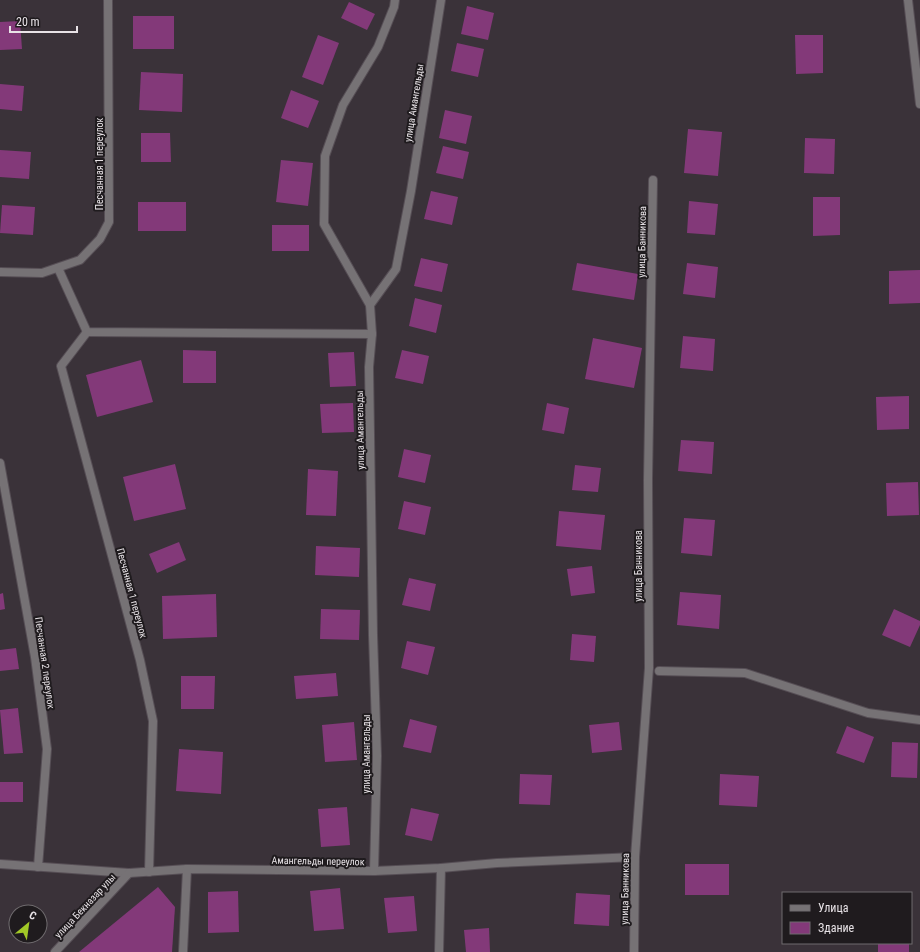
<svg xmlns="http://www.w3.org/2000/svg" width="920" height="952" font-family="'Roboto Condensed',sans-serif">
<rect width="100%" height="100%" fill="#3a3239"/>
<!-- building -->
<g fill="#833979">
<path d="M349,2L375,14L367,30L341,18Z"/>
<path d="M467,6L494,13L488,40L461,34Z"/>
<rect x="133" y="16" width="41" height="33"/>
<path d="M20,21L22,49L0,50V22Z"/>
<path d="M318,35L339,43L323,85L302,77Z"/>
<path d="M795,35H823V73L796,74Z"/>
<path d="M457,43L484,49L478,77L451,71Z"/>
<path d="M141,72L183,74L182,112L139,110Z"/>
<path d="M0,84L24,86L22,111L0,109Z"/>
<path d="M291,90L319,101L308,128L281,118Z"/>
<path d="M445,110L472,116L466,144L439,138Z"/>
<path d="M688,129L722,132L718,176L684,173Z"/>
<path d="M141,133H170L171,162H141Z"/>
<path d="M805,138L835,139L834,174L804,173Z"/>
<path d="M443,146L469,152L463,179L436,173Z"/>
<path d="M0,150L31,152L29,179L0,177Z"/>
<path d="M281,160L313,163L308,206L276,202Z"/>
<path d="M431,191L458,197L452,225L424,219Z"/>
<path d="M813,197H840V235L813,236Z"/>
<path d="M689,201L718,204L715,235L687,233Z"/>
<rect x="138" y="202" width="48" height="29"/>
<path d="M2,205L35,207L33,235L0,233Z"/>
<rect x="272" y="225" width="37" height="26"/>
<path d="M421,258L448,264L442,292L414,286Z"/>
<path d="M577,263L638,274L634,300L572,290Z"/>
<path d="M687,263L718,267L715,298L683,294Z"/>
<path d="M920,270V303L889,304V271Z"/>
<path d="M415,298L442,305L436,333L409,326Z"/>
<path d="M683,336L715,339L713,371L680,368Z"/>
<path d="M593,338L642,348L634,388L585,379Z"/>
<path d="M183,350L216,351V383H183Z"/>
<path d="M402,350L429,356L423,384L395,378Z"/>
<path d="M354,352L356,386L330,387L328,353Z"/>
<path d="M141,360L153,402L97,417L86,375Z"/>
<path d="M909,396V429L877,430L876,397Z"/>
<path d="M353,403L354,432L322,433L320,404Z"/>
<path d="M547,403L569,408L564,434L542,430Z"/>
<path d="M681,440L714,442L712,474L678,471Z"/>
<path d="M404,449L431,455L425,483L398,477Z"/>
<path d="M175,464L186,509L134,521L123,477Z"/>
<path d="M575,465L601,468L598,492L572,490Z"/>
<path d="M308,469L338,471L336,516L306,515Z"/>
<path d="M918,482L919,515L887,516L886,483Z"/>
<path d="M404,501L431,507L425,535L398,529Z"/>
<path d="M559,511L605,515L601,550L556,546Z"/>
<path d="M684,518L715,520L712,556L681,553Z"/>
<path d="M179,542L186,560L157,573L149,554Z"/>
<path d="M316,546L360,548L359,577L315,575Z"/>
<path d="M592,566L595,593L571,596L567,569Z"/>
<path d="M409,578L436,584L430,611L402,605Z"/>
<path d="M680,592L721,595L719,629L677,625Z"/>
<path d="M3,593L5,609L0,610V594Z"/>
<path d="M216,594L217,637L163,639L162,596Z"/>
<path d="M321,609L360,610L359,640L320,639Z"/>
<path d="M894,609L920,621V625L910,647L882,635Z"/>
<path d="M572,634L596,636L594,662L570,660Z"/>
<path d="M407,641L435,647L428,675L401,668Z"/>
<path d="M16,648L19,669L0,671V650Z"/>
<path d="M336,673L338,696L296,699L294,676Z"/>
<path d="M181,676H215L214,709H181Z"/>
<path d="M18,708L23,753L4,754L0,710Z"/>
<path d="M410,719L437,726L431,753L403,747Z"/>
<path d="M354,722L357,760L325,762L322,725Z"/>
<path d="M619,722L622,750L592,753L589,725Z"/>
<path d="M847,726L874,737L864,763L836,753Z"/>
<path d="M892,742L918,743L917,778L891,777Z"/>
<path d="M179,749L223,752L221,794L176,791Z"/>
<path d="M520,774L552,775L550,805L519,804Z"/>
<path d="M720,774L759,776L757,807L719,805Z"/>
<rect x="0" y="782" width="23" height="20"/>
<path d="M347,807L350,845L321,847L318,809Z"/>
<path d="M411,808L439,814L432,841L405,835Z"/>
<rect x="685" y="864" width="44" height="31"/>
<path d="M158,887L175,907L172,952H79Z"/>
<path d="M340,888L344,929L314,931L310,891Z"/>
<path d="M238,891L239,932L208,933V892Z"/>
<path d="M576,893L610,895L609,926L574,924Z"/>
<path d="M414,896L417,931L388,933L384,898Z"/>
<path d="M489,928L490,952H466L464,930Z"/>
<rect x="878" y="943" width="31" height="9"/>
</g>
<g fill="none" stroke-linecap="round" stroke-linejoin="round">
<defs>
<g id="service">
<path d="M58,268L87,332L372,334"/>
<path d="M659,671L745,673L868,713L920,720"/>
</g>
<g id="minor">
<path d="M908,0L920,104"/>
<path d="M0,272L42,273L80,260L100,239L109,222L108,0"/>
<path d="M370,305L324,224L325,156L343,105L378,47L394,7L395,0"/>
<path d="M87,332L61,366L140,660L153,721L149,872"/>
<path d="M0,463L35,657L47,749L38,867"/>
<path d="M0,864L129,873L187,869L374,871L441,868L497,863L635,857"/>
<path d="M374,871L377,756L373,635L369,367L372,334L370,305L396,269L411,191L441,0"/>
<path d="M55,952L129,873"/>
<path d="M183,952L187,869"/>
<path d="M439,952L441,868"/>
<path d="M634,952L635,857L649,668L648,480L653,180"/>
</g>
</defs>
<!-- service casing -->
<use href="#service" stroke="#564e55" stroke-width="10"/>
<!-- minor casing -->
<use href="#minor" stroke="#564e55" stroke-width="10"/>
<!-- service -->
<use href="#service" stroke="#767275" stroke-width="8"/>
<!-- minor -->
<use href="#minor" stroke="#767275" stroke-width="8"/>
</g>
<g text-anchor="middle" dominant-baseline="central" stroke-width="4" stroke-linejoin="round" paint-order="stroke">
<!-- street labels -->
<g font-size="10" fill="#e8e3e7" stroke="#1f1b1e">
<text transform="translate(414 103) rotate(-81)">улица Амангельды</text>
<text transform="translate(99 164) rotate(-90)">Песчанная 1 переулок</text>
<text transform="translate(642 242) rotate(-89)">улица Банникова</text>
<text transform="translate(360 430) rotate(-91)">улица Амангельды</text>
<text transform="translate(638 566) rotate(-90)">улица Банникова</text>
<text transform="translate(132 593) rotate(75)">Песчанная 1 переулок</text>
<text transform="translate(45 663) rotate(82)">Песчанная 2 переулок</text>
<text transform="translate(366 754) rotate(-90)">улица Амангельды</text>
<text transform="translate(318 861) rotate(1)">Амангельды переулок</text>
<text transform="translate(625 889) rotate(-89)">улица Банникова</text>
<text transform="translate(85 906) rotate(-47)">улица Бекназар улы</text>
</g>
</g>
<!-- legend -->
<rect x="782" y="892" width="130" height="52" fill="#1f1b1e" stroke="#6f6b6e"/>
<rect x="790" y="905" width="20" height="6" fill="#767275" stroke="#6f6b6e"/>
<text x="818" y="912" font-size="12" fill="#e8e3e7">Улица</text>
<rect x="790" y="922" width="20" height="12" fill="#833979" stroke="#6f6b6e"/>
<text x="818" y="932" font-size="12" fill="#e8e3e7">Здание</text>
<!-- north arrow -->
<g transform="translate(28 924) rotate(29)"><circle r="19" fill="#1f1b1e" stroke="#6f6b6e"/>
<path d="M0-3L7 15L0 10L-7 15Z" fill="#a2c927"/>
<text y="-6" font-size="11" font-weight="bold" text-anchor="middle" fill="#e8e3e7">С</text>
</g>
<!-- scale -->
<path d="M10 26v6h67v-6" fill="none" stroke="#e8e3e7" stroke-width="2"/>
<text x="16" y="26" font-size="12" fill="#e8e3e7" stroke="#1f1b1e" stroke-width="3" paint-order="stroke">20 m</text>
</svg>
